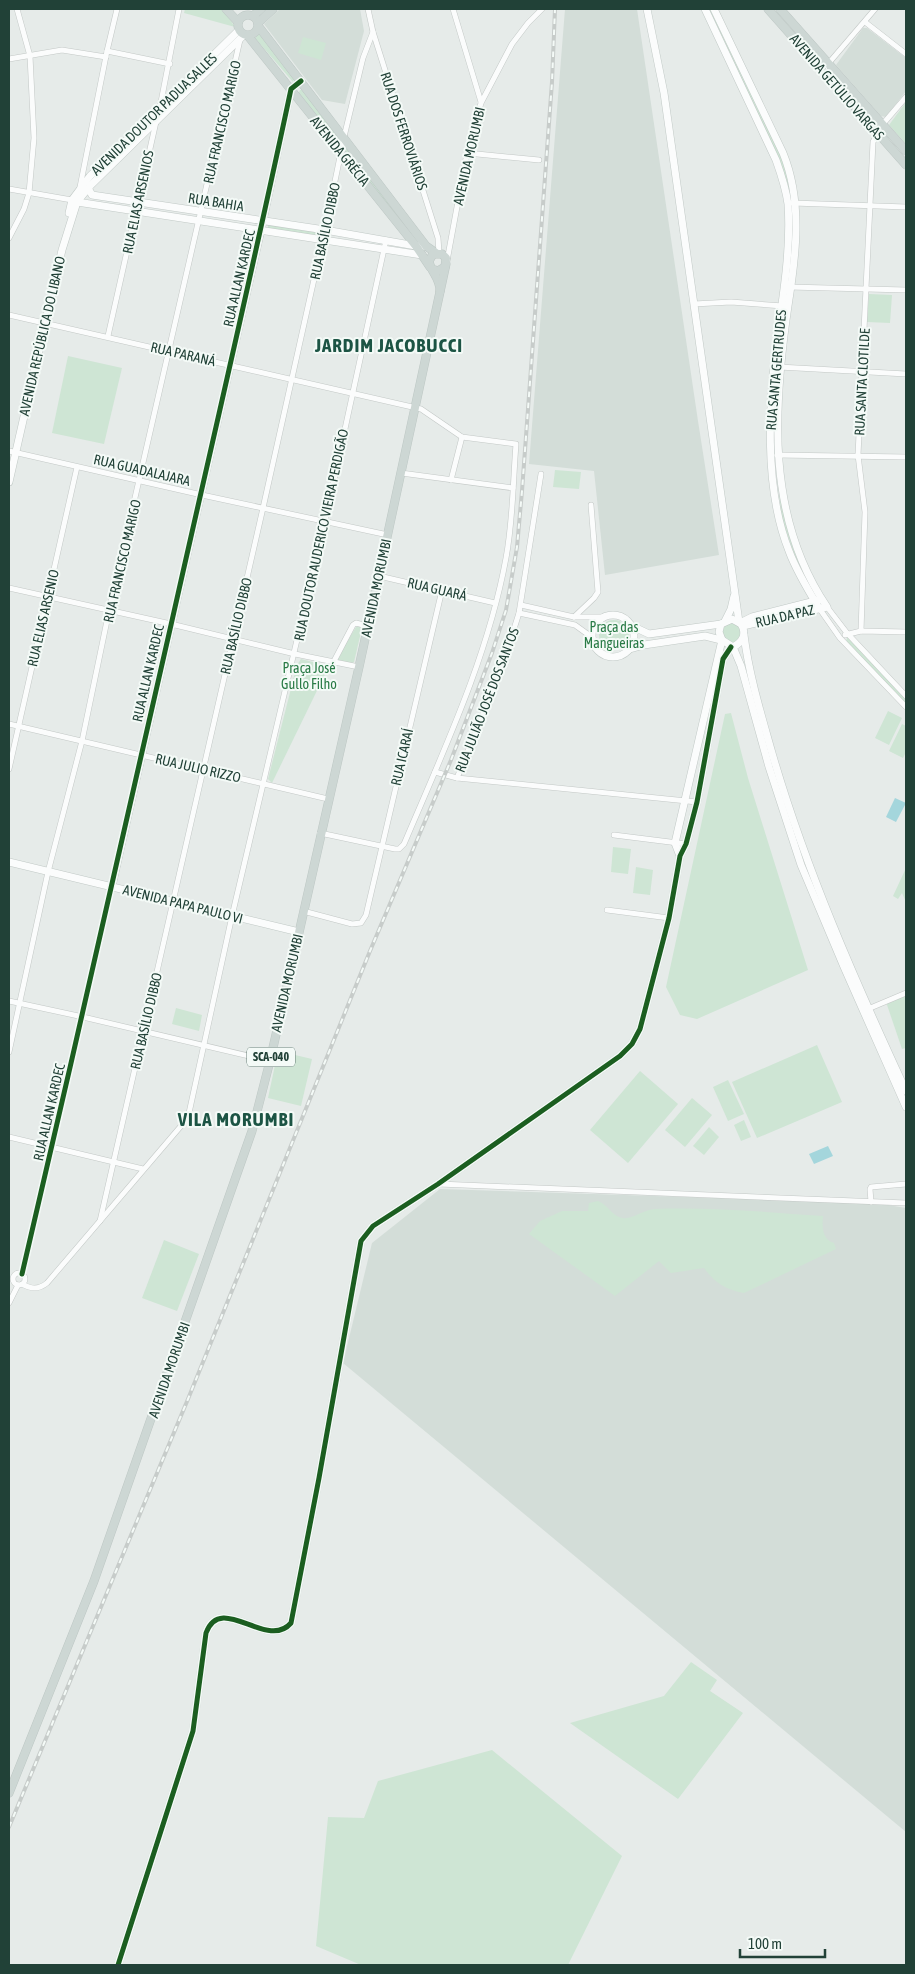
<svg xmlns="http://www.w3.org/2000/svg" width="915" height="1974" font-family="'Asap Condensed',sans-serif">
<rect width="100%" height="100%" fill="#e6ebe9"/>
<!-- built -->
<g fill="#d3ddd8">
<path d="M280,9H360L364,31L345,104L322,100L264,24Z"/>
<path d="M565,9H637L698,421L719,555L605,575L594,471L529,464Z"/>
<path d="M863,28H867L906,58V91L886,117L881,116L836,65Z"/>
<path d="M440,1189L876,1203L906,1208V1832L343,1363L372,1243Z"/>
</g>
<!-- green -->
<g fill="#cee5d4">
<path d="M185,9H223L235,27L184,13Z"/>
<path d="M708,9H711C733,54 757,98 776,145C783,162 791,181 792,200Z"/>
<path d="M260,33L294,79L293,82L255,38Z"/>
<path d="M303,37L326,43L321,60L298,53Z"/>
<path d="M300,90H304L341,140L340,143L298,94Z"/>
<path d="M906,102V144L889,125Z"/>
<path d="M346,147L420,242L419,245L344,150Z"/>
<path d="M268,224L322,232L321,237L268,229Z"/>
<path d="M869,294L892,295L890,323L867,322Z"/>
<path d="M68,356L122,368L104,444L52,433Z"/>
<path d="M776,469L786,525L810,585L795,557L782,519Z"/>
<path d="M555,470L581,472L579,489L553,487Z"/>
<circle cx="614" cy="635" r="15"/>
<circle cx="732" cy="633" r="10"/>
<path d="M359,626L362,628L354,662L350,664L336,660L356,627Z"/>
<path d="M847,638H849L906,698V705L846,642Z"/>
<path d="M301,659L329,666L272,783L268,779L297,665Z"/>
<path d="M888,711L902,718L889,745L875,738Z"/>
<path d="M731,713L748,778L808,970L697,1019L680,1015L666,987L725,714Z"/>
<path d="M902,724L906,726V752L903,758L889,751Z"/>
<path d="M613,847L631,849L628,874L611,872Z"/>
<path d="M636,867L653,870L650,895L633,893Z"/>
<path d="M906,868V902L902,893L898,899L893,896Z"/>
<path d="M906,992V1048L902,1049L885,999Z"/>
<path d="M176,1008L202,1015L199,1031L172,1024Z"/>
<path d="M817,1045L842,1102L757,1138L732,1082Z"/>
<path d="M278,1051L312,1059L301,1106L268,1098Z"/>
<path d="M640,1071L678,1104L628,1163L590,1130Z"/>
<path d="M728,1080L744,1114L728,1121L713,1087Z"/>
<path d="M692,1098L712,1115L685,1147L665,1130Z"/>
<path d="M744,1120L751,1137L741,1141L734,1125Z"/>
<path d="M709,1127L719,1137L704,1155L693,1146Z"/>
<path d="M598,1201C608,1205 612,1216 622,1218C633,1220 644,1209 655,1209C711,1207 767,1212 823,1216C822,1227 822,1239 834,1243L836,1249L744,1293C726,1290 715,1283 704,1268L671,1273L659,1261L615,1296L529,1234L540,1221L562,1211H588L589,1203Z"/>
<path d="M164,1240L199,1254L177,1311L142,1298Z"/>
<path d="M691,1662L717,1680L710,1691L743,1713L678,1799L570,1723L664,1696Z"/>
<path d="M492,1750L622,1856L568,1965H361L316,1946L328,1817L364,1818L378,1781Z"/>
</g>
<!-- water -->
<g fill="#a4d6dc">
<path d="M895,798L906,803L896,822L886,817Z"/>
<path d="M828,1146L833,1156L814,1164L809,1154Z"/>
</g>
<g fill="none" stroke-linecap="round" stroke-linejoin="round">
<defs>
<g id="street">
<path d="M368,9L373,32L438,238L439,253"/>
<path d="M453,9L481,102"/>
<path d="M865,22L906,54"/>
<path d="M107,51L170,64"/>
<path d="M9,59L62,50L106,57"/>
<path d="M822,71L875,9"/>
<path d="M160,107L179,9"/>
<path d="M467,153L539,160"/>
<path d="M80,187L107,51L117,9"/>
<path d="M9,189L72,200"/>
<path d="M793,203L906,207"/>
<path d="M9,238L24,209L29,193L34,138L30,56L17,9"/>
<path d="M447,261L467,153L481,103L512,44L528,23L542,9"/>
<path d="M789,287L906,290"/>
<path d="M694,304L731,302L783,306"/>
<path d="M9,315L421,409L462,437L516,444C513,481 513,521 506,558C488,657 443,752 404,844L399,849H395L320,833"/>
<path d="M108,336L156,122"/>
<path d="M779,367L906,374"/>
<path d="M9,451L202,495L388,535"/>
<path d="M777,455L906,457"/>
<path d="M401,473L513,488"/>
<path d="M541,474L519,613L502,667L457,778L697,802"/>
<path d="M451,480L462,437"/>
<path d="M379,576L495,603"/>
<path d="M9,588L171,624L295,654L359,667"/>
<path d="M521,605L574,617H604"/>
<path d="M827,607L847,633L906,696"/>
<path d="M819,608L840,638L906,707"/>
<path d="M519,613L575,625L593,638"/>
<path d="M574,617L594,598L598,592L591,505"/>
<path d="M861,631L865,512L858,455L873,142L882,125L906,97"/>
<path d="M845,635L861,631L906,632"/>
<path d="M333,663L353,625L356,623L367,626"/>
<path d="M9,724L328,799"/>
<path d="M9,769L77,467"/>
<path d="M435,772L457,778"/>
<path d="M614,835L686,844"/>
<path d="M607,910L669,918"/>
<path d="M303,911L352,924L361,923L366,915L442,590"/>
<path d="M9,1001L83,1017L270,1061"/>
<path d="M868,1009L906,993"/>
<path d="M9,1052L48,872L82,741L109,611L240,40"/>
<path d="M9,1137L143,1169"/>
<path d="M439,1184L906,1203"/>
<path d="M871,1202L870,1189L871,1187L906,1184"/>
<path d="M100,1221L263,508L325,230L344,137L363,58L373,32"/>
<circle cx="19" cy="1279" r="6"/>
<path d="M22,1274L112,886"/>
<path d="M22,1284C31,1289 38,1290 47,1283L181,1126L189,1113L232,916L325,521L386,240"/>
<path d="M9,1303L18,1285"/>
</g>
<g id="secondary">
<path d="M647,9L664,93L739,622"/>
<path d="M705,9L776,160C781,174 786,189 788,204C791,246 784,291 778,332C769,400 763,486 789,551C796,570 808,590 819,608"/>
<path d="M714,9L783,153C803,202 796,255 788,306C773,408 766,517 827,607L743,626"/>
<path d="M88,188L92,195L325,230L416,246H426"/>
<path d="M77,202L422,255"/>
<path d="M69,213L72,200L90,176L239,30"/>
<path d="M9,482L62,250L77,202L90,186L244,35"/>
<circle cx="613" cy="636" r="21"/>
<path d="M732,619L741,624C747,634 743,642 733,647L722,640L719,632L721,624Z"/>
<path d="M725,621L731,609L734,596"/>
<path d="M740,623L752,617L819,600"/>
<path d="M632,626L649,634L721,624"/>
<path d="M744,635C749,675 761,714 772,753C806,870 855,981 906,1091"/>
<path d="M733,647L741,666L769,767L801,865L844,967L906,1107"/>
<path d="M630,649L644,645L705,636L721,640"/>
<path d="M680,856L675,843L722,640"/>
<path d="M9,862L299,932"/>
<path d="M112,886L261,230L291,89L301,81"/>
<path d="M118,1965L193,1731L206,1633C221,1592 267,1651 291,1623L319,1478L361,1241L373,1226L438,1184L620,1056L632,1044L640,1029L669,918L680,856L686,844L697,802L723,659L731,647"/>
</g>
<g id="primary">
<path d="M226,9L238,22"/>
<path d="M768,9L906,165"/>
<path d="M780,9L906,151"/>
<circle cx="248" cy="25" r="10"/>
<path d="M253,16L261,9"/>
<path d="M258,23L273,9"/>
<path d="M259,27L426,246L436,253"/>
<path d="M248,36L416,246L430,267"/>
<path d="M432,269L438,271L445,267L446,258L442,254H433L429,261C431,273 440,277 440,291"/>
<path d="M9,1793L94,1581L252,1131L270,1061L359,667L446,264"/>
</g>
</defs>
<!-- street casing -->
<use href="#street" stroke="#c3c8c6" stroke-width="6"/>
<!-- secondary casing -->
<use href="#secondary" stroke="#c1c9c6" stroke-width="8"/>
<!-- primary casing -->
<use href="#primary" stroke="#bdc7c4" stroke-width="9"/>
<!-- street -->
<use href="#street" stroke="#fbfcfc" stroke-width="5"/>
<!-- secondary -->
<use href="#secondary" stroke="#fbfcfc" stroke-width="7"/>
<!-- primary -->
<use href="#primary" stroke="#cdd7d4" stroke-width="8"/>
<defs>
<path id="rail" d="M9,1827L188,1399L370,951L451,760L492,653L506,610L517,547L522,491L552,82L555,9"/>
</defs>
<!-- rail casing -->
<use href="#rail" stroke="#c7ccca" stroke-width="4"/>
<!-- rail -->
<use href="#rail" stroke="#f4faf7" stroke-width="2" stroke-dasharray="5.5" stroke-linecap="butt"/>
<defs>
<g id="cycleway">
<path d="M22,1274C73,1058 121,842 171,625C211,447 253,269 291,89L301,81"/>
<path d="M118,1965L193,1731L206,1633C221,1592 267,1651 291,1623L319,1478L361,1241L373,1226L438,1184L620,1056L632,1044L640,1029L669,918L680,856L686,844L697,802L723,659L731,647"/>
</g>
</defs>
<!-- cycleway casing -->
<use href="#cycleway" stroke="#f4faf7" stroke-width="8"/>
<!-- cycleway -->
<use href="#cycleway" stroke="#1b5e20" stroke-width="5"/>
</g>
<g text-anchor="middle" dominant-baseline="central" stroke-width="4" stroke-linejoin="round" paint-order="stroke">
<!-- shield labels -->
<rect fill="#f4faf7" stroke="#607871" stroke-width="1" x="247" y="1047.5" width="48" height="19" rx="4"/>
<g font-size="12" font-weight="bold" fill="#214137">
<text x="271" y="1057">SCA-040</text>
</g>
<!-- street labels -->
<g font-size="14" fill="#214137" stroke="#f4faf7">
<text transform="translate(837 87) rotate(49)">AVENIDA GETÚLIO VARGAS</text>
<text transform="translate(154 114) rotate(-44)">AVENIDA DOUTOR PADUA SALLES</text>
<text transform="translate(222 122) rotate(-77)">RUA FRANCISCO MARIGO</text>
<text transform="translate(404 131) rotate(72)">RUA DOS FERROVIÁRIOS</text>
<text transform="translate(340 151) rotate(51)">AVENIDA GRÉCIA</text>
<text transform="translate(469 156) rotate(-77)">AVENIDA MORUMBI</text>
<text transform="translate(138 202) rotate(-78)">RUA ELIAS ARSENIOS</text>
<text transform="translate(216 202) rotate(9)">RUA BAHIA</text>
<text transform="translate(325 231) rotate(-78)">RUA BASÍLIO DIBBO</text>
<text transform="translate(239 278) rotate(-77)">RUA ALLAN KARDEC</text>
<text transform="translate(42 336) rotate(-77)">AVENIDA REPÚBLICA DO LIBANO</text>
<text transform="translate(183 354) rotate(13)">RUA PARANÁ</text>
<text transform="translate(776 370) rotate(-85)">RUA SANTA GERTRUDES</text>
<text transform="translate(862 382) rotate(-87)">RUA SANTA CLOTILDE</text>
<text transform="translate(142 470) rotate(13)">RUA GUADALAJARA</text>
<text transform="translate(321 535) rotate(-78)">RUA DOUTOR AUDERICO VIEIRA PERDIGÃO</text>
<text transform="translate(122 561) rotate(-77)">RUA FRANCISCO MARIGO</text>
<text transform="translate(376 588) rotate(-78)">AVENIDA MORUMBI</text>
<text transform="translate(437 589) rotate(13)">RUA GUARÁ</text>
<text transform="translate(785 616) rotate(-13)">RUA DA PAZ</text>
<text transform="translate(43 618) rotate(-77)">RUA ELIAS ARSENIO</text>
<text transform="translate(236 626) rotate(-77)">RUA BASÍLIO DIBBO</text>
<text transform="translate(148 673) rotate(-77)">RUA ALLAN KARDEC</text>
<text transform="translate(487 700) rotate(-69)">RUA JULIÃO JOSÉ DOS SANTOS</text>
<text transform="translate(402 757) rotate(-77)">RUA ICARAÍ</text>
<text transform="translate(198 768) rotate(13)">RUA JULIO RIZZO</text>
<text transform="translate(183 904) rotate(14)">AVENIDA PAPA PAULO VI</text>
<text transform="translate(287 983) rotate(-77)">AVENIDA MORUMBI</text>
<text transform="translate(146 1021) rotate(-77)">RUA BASÍLIO DIBBO</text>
<text transform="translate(49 1112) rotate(-77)">RUA ALLAN KARDEC</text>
<text transform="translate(169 1370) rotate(-71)">AVENIDA MORUMBI</text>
</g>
<!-- park labels -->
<g font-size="14" fill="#287a45" stroke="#f4faf7">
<text x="614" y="627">Praça das<tspan x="614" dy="16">Mangueiras</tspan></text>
<text x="309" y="668">Praça José<tspan x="309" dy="16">Gullo Filho</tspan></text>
</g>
<!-- district labels -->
<g font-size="19" font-weight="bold" letter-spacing="1" fill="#1c5444" stroke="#f4faf7">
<text x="389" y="345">JARDIM JACOBUCCI</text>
<text x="236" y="1119">VILA MORUMBI</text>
</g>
</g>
<!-- border -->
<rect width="915" height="1974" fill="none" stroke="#214137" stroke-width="20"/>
<!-- scale -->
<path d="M740 1949v8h85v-8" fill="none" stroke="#214137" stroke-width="2.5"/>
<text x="748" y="1949" font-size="15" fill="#214137" stroke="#f4faf7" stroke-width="4" paint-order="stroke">100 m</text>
</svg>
